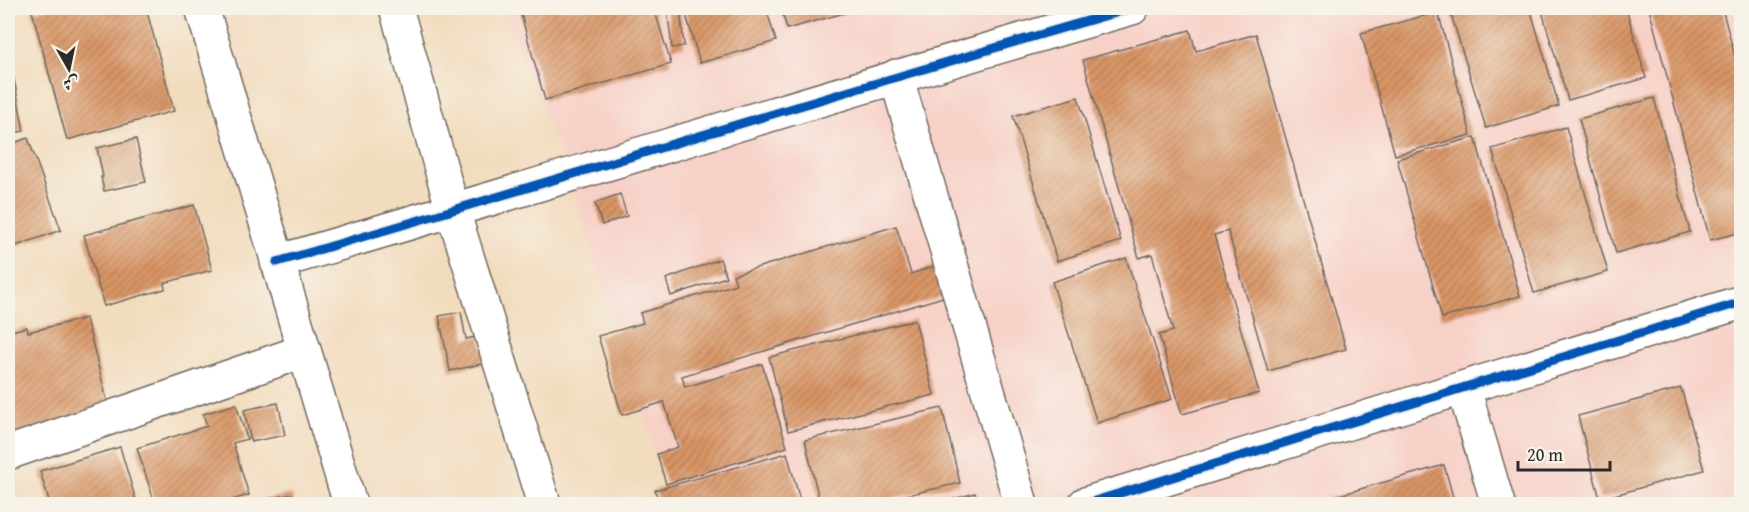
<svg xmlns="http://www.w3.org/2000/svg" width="1749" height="512" font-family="'Gentium Book Plus',Amiri,serif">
<defs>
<pattern id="building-hatch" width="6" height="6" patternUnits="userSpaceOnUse" patternTransform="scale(1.5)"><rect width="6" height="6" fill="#d99565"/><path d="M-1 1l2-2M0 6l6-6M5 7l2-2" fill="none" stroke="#b07a53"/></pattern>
</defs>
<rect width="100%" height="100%" fill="#f7f3e8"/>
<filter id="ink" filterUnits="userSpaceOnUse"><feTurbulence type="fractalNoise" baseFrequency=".0167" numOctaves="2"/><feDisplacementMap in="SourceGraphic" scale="12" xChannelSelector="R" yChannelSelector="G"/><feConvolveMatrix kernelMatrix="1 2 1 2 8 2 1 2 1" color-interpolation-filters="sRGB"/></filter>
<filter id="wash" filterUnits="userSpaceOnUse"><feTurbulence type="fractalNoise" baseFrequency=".008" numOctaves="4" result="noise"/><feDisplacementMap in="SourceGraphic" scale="24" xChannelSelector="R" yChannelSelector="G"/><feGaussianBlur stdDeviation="1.35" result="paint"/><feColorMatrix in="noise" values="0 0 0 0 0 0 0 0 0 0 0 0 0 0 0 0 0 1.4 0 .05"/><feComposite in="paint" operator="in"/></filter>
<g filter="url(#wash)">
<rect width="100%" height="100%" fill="#f2dcbe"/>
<!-- built -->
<path fill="#f7d1c8" d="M502,8H1741V504H671L569,177Z"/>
<g id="blocks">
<!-- building -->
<g fill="url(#building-hatch)">
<path d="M46,8H146L174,111L67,140L32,11Z"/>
<path d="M519,8H654L671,64L545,100Z"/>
<path d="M667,8H680L684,46L672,48Z"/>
<path d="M684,8H766L776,41L700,63Z"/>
<path d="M781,8H862L787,29Z"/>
<path d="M1449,8H1530L1559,106L1486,128Z"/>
<path d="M1541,8H1626L1646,78L1568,100Z"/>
<path d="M1649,8H1722L1742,83V232L1710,240Z"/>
<path d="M1438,12L1471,135L1395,155L1361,33Z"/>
<path d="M1190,30L1196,51L1256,34L1346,349L1268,371L1228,231L1214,235L1259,393L1182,414L1159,335L1173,331L1152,254L1139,258L1083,60Z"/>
<path d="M13,74L24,131L8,134V75Z"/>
<path d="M1078,97L1121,241L1057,261L1013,116Z"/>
<path d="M1654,98L1690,232L1616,253L1579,119Z"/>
<path d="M1566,127L1608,272L1534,293L1492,149Z"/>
<path d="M1475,137L1520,296L1442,318L1397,159Z"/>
<path d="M28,138L61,230L13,247L10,238L8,239V145Z"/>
<path d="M136,139L146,182L104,191L101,177H103L97,148Z"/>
<path d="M620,194L627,216L602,225L595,203Z"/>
<path d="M194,205L212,270L164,283L165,289L104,306L84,235Z"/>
<path d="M896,226L911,274L934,266L943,297L682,376L685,387L762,364L787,447L666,484L657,454L678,447L664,402L622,415L598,336L643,323L640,313L736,284L733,275Z"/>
<path d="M1126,258L1172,399L1097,423L1052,282Z"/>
<path d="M720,259L726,277L671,296L666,279Z"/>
<path d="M461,312L466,339L480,336L486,363L450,371L439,316Z"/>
<path d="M86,318L110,412L11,437L8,422V332L27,327L28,332Z"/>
<path d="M915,320L934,395L788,431L769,357Z"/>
<path d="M1681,388L1704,470L1600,499L1578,416Z"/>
<path d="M278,403L285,435L251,442L244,410Z"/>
<path d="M236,404L247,439L233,443L249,495L218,504H155L137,448L207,426L203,414Z"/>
<path d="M942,408L960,483L868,504H820L805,440Z"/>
<path d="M120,447L137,504H50L40,471Z"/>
<path d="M787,453L801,504H660L655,490Z"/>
<path d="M1444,465L1455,504H1308Z"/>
<path d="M975,493L979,504H937Z"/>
<path d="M292,494L294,504H255V501Z"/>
</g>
</g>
</g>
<g filter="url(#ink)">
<use href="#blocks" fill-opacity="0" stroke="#71695e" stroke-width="1.5"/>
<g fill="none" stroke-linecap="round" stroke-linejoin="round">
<defs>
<g id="minor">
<path d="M396,8L453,211L544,504"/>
<path d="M896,76L1021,504"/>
<path d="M277,262C562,179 846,90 1132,8"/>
<path d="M1464,389L1498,504"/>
<path d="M8,453L304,351"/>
<path d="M1085,504L1742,302"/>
</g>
<path id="tertiary" d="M202,8L350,504"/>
</defs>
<!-- minor casing -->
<use href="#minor" stroke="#71695e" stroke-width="36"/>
<!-- tertiary casing -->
<use href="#tertiary" stroke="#71695e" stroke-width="36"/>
<!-- minor -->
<use href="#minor" stroke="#fff" stroke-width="33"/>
<!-- tertiary -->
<use href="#tertiary" stroke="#fff" stroke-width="33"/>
<defs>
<g id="cycleway">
<path d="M277,262C562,179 846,90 1132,8"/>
<path d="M1085,504L1742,302"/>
</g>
</defs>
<!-- cycleway casing -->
<use href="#cycleway" stroke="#f7f3e8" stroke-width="13"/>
<!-- cycleway -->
<use href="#cycleway" stroke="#0057b8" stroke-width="9"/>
</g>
</g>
<!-- margin -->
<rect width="1749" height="512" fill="none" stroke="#f7f3e8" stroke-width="30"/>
<!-- north arrow -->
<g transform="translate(69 69) rotate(171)" stroke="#f7f3e8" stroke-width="4.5" paint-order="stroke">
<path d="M0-4.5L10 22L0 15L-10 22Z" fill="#2b2b2b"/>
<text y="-9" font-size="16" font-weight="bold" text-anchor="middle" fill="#2b2b2b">ش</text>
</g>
<!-- scale -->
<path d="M1518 461v9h92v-9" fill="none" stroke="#2b2b2b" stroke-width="3"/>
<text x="1527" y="461" font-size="18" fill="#2b2b2b" stroke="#f7f3e8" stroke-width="4.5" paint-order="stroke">20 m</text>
</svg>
